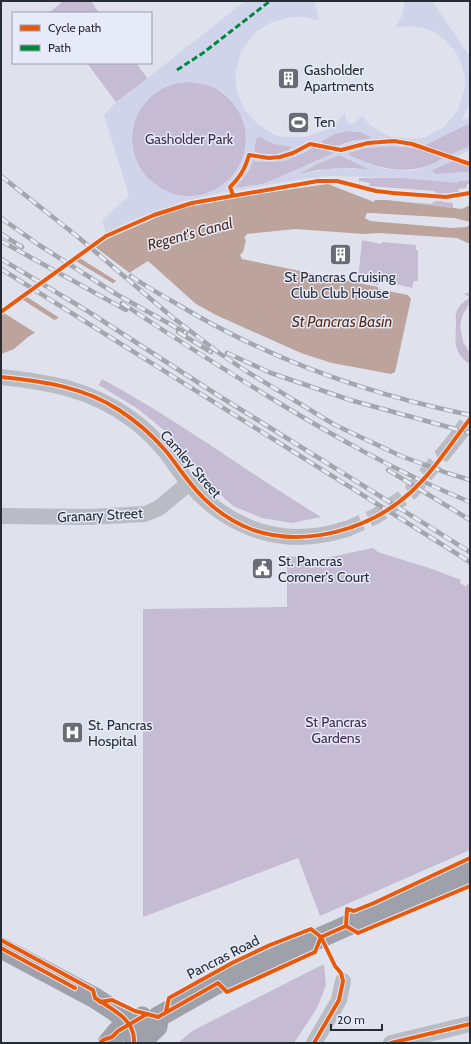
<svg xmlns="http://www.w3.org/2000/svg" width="471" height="1044" font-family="Cabin,sans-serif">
<rect width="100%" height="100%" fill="#dfe2ec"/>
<!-- green -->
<g fill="#c5bbd3">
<path d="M60,1H91L99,13H51L50,12L61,3Z"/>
<path d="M87,63H136L148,79L116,102Z"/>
<circle cx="189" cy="139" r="57"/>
<path d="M470,123V146L450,155L425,147V145Z"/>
<path d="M346,131L360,132L373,138L353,141L332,147L321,145L322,141L334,134Z"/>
<path d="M258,137H260C271,143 282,144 293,147C282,154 265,159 254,151L256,139Z"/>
<path d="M394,146L418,148L440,157L443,159C410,177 383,170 350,156L348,153L365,148Z"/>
<path d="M312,148L324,149L334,153L278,178L263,184L235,188L249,170L253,161C272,162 282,162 301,154C305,153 308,150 312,148Z"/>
<path d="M339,155L370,169L369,170L351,168L317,170L299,174L317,164Z"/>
<path d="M452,161L470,166V172L435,174L432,170Z"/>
<path d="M359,178H403L458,181L470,180V184H467L466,188L458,189L459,192L438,194L434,191L369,186L370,183L359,181Z"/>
<path d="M382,200L431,204L435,201H443V202L453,203V208Z"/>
<path d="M362,240L381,244L382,242L416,245V250H418V281H414L412,288L380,280L378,285L358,280Z"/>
<path d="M470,292V303L463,314L460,325L463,342L470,353V364C454,354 455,343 456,326C456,321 455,315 457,311C459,305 465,301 470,297L464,294Z"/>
<path d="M102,379C178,420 247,472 321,517L292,523L262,518L233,506L212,487L186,454L170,435L138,409L99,385Z"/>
<path d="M373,548L378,552L432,569L461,580L460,583L465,586L468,584L470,585V850L320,916L298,858L143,917V609L287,607V556L320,559Z"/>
<path d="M324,964L326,985L317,1008L294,1043H178L192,1031Z"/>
</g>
<!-- plaza -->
<path fill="#cfd4ea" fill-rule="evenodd" d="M245,1H314L319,19L317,20L304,17H291L270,23L256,32L241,51L235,75L237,91L244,109L251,117L259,125L275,135L284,137H305L326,130L333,126L345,113L346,120L349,124H353L362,116L371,126L381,132L392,137L414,139L425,137L444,127L458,110L465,87V77L460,60L455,51L445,40L434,32L423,28L412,26L395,27L402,16L405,1H432L470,57V103L467,110L462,118L463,120L470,117V123L459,128L424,146L450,155L470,146V150L458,156L459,159L470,162V166L452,161L432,170L435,174L470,172V180L459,181L457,183L403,178L327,176L303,179L221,193L184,201L135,219L106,233L102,220L129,196L104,115L116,102L154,73ZM190,82L208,85L223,92L230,98L235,105L244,121L246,139L244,154L240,166L229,180L213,191L205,194L196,196H184L174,194L162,189L145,176L139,167L134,157L132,146V134L134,122L139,111L150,97L166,86L177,83ZM346,131L360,132L372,138L332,147L321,145L322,141L334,134ZM258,137H260L274,144L293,147L283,153L276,154H264L255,153L254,151L256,139ZM394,146L418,148L440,157L442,159L424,168L410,171L384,169L350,156L348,153L365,148ZM312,148L324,149L334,153L278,178L263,184L235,188L245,176L253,161L268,162L284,161L295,157ZM340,155L369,170L335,168L299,174L317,164Z"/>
<!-- water -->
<path fill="#bca49c" d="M328,184L374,202L375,200H387L462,209L470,205V222L454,218L371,213H367L365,218L370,221L452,228L466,227L470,225V244L457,238L379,233L364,234L295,229L247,234L244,238L246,240L243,252L240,255L242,259L378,287V289L408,295L411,299L395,372L391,374L332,363L301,353L216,315L196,304L148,261L28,337L14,349L1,354V314L107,239L165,214L187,207L257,194Z"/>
<!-- pier -->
<g fill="#dfe2ec">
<path d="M94,246L131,274L118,282L78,257Z"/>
<path d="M74,260L114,284L61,319L24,295Z"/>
<path d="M20,298L56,321L37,334L1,311Z"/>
</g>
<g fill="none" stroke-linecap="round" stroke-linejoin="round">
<!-- minor-tunnel -->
<g stroke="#babec7" stroke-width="16" stroke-dasharray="16 8" stroke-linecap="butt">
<path d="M457,437L470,419"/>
<path d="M347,529L376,516L411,492L444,453"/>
</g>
<!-- minor -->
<g stroke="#b9bcc4" stroke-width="16">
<path d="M1,377C48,382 90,389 130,418C143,427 155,439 165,451C173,461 180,473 189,483C224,524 273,545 327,534C334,533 341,530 347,529"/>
<path d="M444,453L457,437"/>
<path d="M1,516L90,517L145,514L159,508L189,483"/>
<path d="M314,1043L339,1000L343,981"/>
<path d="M391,1043L470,1024"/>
</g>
<!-- major -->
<g stroke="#9ea1aa" stroke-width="21">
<path d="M1,948L95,998L115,1011L130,1023L135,1038L134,1043"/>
<path d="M158,1017L218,983L414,896L470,872"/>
<path d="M108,1043L118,1031L142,1017"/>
<path d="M139,1043L157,1027L158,1017"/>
</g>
<defs>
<g id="rail">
<path d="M1,176L78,237L172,317L219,353L246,371L335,425L401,456L447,473L470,480"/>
<path d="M1,218L39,245L116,294L186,333"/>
<path d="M1,234L22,247"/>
<path d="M1,241L126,310"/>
<path d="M1,259L89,312L219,396L470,552"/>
<path d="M1,269L470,562"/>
<path d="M131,276C145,286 161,295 177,304C268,359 367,394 470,415"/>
<path d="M122,303C168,334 214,363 261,392C328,433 396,472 470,502"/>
<path d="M178,332L211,352"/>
<path d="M227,353L271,373L350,400L470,433"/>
<path d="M388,470L470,520"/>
</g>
</defs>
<!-- rail casing -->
<use href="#rail" stroke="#a3a6ac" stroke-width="4.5"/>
<!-- rail -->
<use href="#rail" stroke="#e6eaf9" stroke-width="3" stroke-dasharray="9" stroke-linecap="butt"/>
<!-- quiet -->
<path stroke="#00873e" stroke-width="3" stroke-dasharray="6 3" stroke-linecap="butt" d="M177,70L203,53L270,1"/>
<defs>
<g id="cycleway">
<path d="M233,195L230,187C240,177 245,169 249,155L269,158L280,157L293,153L310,144L341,150L368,143L394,141L412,144L470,164"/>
<path d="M1,312L106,236L154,215L192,203L318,181H337L376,191L393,193L446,197L470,193"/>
<path d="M1,377C42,381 84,387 119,410C136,421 152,435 165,450C180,468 191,488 209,503C222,515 237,524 253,530C306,548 371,529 411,492C434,471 451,443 470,419"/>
<path d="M346,926L347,909L354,911L374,903L470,858"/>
<path d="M346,926L358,933L470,886"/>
<path d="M1,940L93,990L95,998C112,1009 136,1020 134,1043"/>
<path d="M1,948L75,988"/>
<path d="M100,1002L112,1000L135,1011L147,1014"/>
<path d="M166,1011L169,998L232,963L270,945L311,929L321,937L335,966L341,973L343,981L339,1000L314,1043"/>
<path d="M158,1017L218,983L227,992L315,952L321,937L346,926"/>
<path d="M100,1043L103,1040L112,1037L118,1031L147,1014L158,1017"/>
<path d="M391,1043L470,1024"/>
</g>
</defs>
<!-- cycleway casing -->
<use href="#cycleway" stroke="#e6eaf9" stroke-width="6"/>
<!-- cycleway -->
<use href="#cycleway" stroke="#e8590c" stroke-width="4"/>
</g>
<!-- icons -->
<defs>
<symbol id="building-square" viewBox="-11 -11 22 22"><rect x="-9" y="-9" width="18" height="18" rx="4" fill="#676c75" stroke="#e6eaf9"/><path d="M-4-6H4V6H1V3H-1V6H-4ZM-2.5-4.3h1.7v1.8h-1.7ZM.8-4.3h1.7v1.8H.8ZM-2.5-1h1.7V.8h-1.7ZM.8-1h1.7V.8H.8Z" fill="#fff"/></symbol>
<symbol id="stadium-square" viewBox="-11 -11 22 22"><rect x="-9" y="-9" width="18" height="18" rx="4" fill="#676c75" stroke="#e6eaf9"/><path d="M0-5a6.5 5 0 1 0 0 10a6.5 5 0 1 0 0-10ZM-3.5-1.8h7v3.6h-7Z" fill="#fff"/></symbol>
<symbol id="civic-square" viewBox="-11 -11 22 22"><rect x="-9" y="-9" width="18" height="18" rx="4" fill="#676c75" stroke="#e6eaf9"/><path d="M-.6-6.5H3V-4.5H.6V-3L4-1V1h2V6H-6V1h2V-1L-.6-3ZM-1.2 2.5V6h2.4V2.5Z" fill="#fff"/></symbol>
<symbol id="hospital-square" viewBox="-11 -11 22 22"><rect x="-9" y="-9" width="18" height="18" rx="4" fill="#676c75" stroke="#e6eaf9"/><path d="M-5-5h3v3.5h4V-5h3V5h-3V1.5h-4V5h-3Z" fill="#fff"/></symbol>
</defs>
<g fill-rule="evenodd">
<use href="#building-square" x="276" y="66" width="25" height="25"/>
<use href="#stadium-square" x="286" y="110" width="25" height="25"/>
<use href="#building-square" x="328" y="242" width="25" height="25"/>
<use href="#civic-square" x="250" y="556" width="25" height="25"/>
<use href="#hospital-square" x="60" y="720" width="25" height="25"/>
</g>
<g text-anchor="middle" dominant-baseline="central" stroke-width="3" stroke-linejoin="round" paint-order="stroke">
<!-- poi labels -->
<g font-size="14" fill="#272d35" stroke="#e6eaf9" text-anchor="start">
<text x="304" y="70">Gasholder<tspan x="304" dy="16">Apartments</tspan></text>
<text x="314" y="122">Ten</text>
<text x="340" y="277" text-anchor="middle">St Pancras Cruising<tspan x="340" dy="16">Club Club House</tspan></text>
<text x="278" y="561">St. Pancras<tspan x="278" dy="16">Coroner's Court</tspan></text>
<text x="88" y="725">St. Pancras<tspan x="88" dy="16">Hospital</tspan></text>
</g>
<!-- park labels -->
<g font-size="14" fill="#432c52" stroke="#e6eaf9">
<text x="189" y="139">Gasholder Park</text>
<text x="336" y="722">St Pancras<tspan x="336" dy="16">Gardens</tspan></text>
</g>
<!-- street labels -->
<g font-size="14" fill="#272d35" stroke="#e6eaf9">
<text transform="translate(191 464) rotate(49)">Camley Street</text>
<text transform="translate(100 515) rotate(-3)">Granary Street</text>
<text transform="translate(223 957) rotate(-27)">Pancras Road</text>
</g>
<!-- water labels -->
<g font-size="15" font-style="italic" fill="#552f1e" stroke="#e6eaf9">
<text transform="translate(190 234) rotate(-15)">Regent's Canal</text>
<text x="342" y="322">St Pancras Basin</text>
</g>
</g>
<!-- border -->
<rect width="471" height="1044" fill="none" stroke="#272d35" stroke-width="4"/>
<!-- legend -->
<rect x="12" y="12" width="140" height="52" fill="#e6eaf9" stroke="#9a9eab"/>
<rect x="20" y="25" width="20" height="6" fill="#e8590c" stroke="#9a9eab"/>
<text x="48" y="32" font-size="12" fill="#272d35">Cycle path</text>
<rect x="20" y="45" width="20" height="6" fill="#00873e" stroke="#9a9eab"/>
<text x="48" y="52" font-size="12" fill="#272d35">Path</text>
<!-- scale -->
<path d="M331 1024v6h51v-6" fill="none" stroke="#272d35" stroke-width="2"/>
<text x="337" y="1024" font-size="12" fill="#272d35" stroke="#e6eaf9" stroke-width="3" paint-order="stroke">20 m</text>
</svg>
